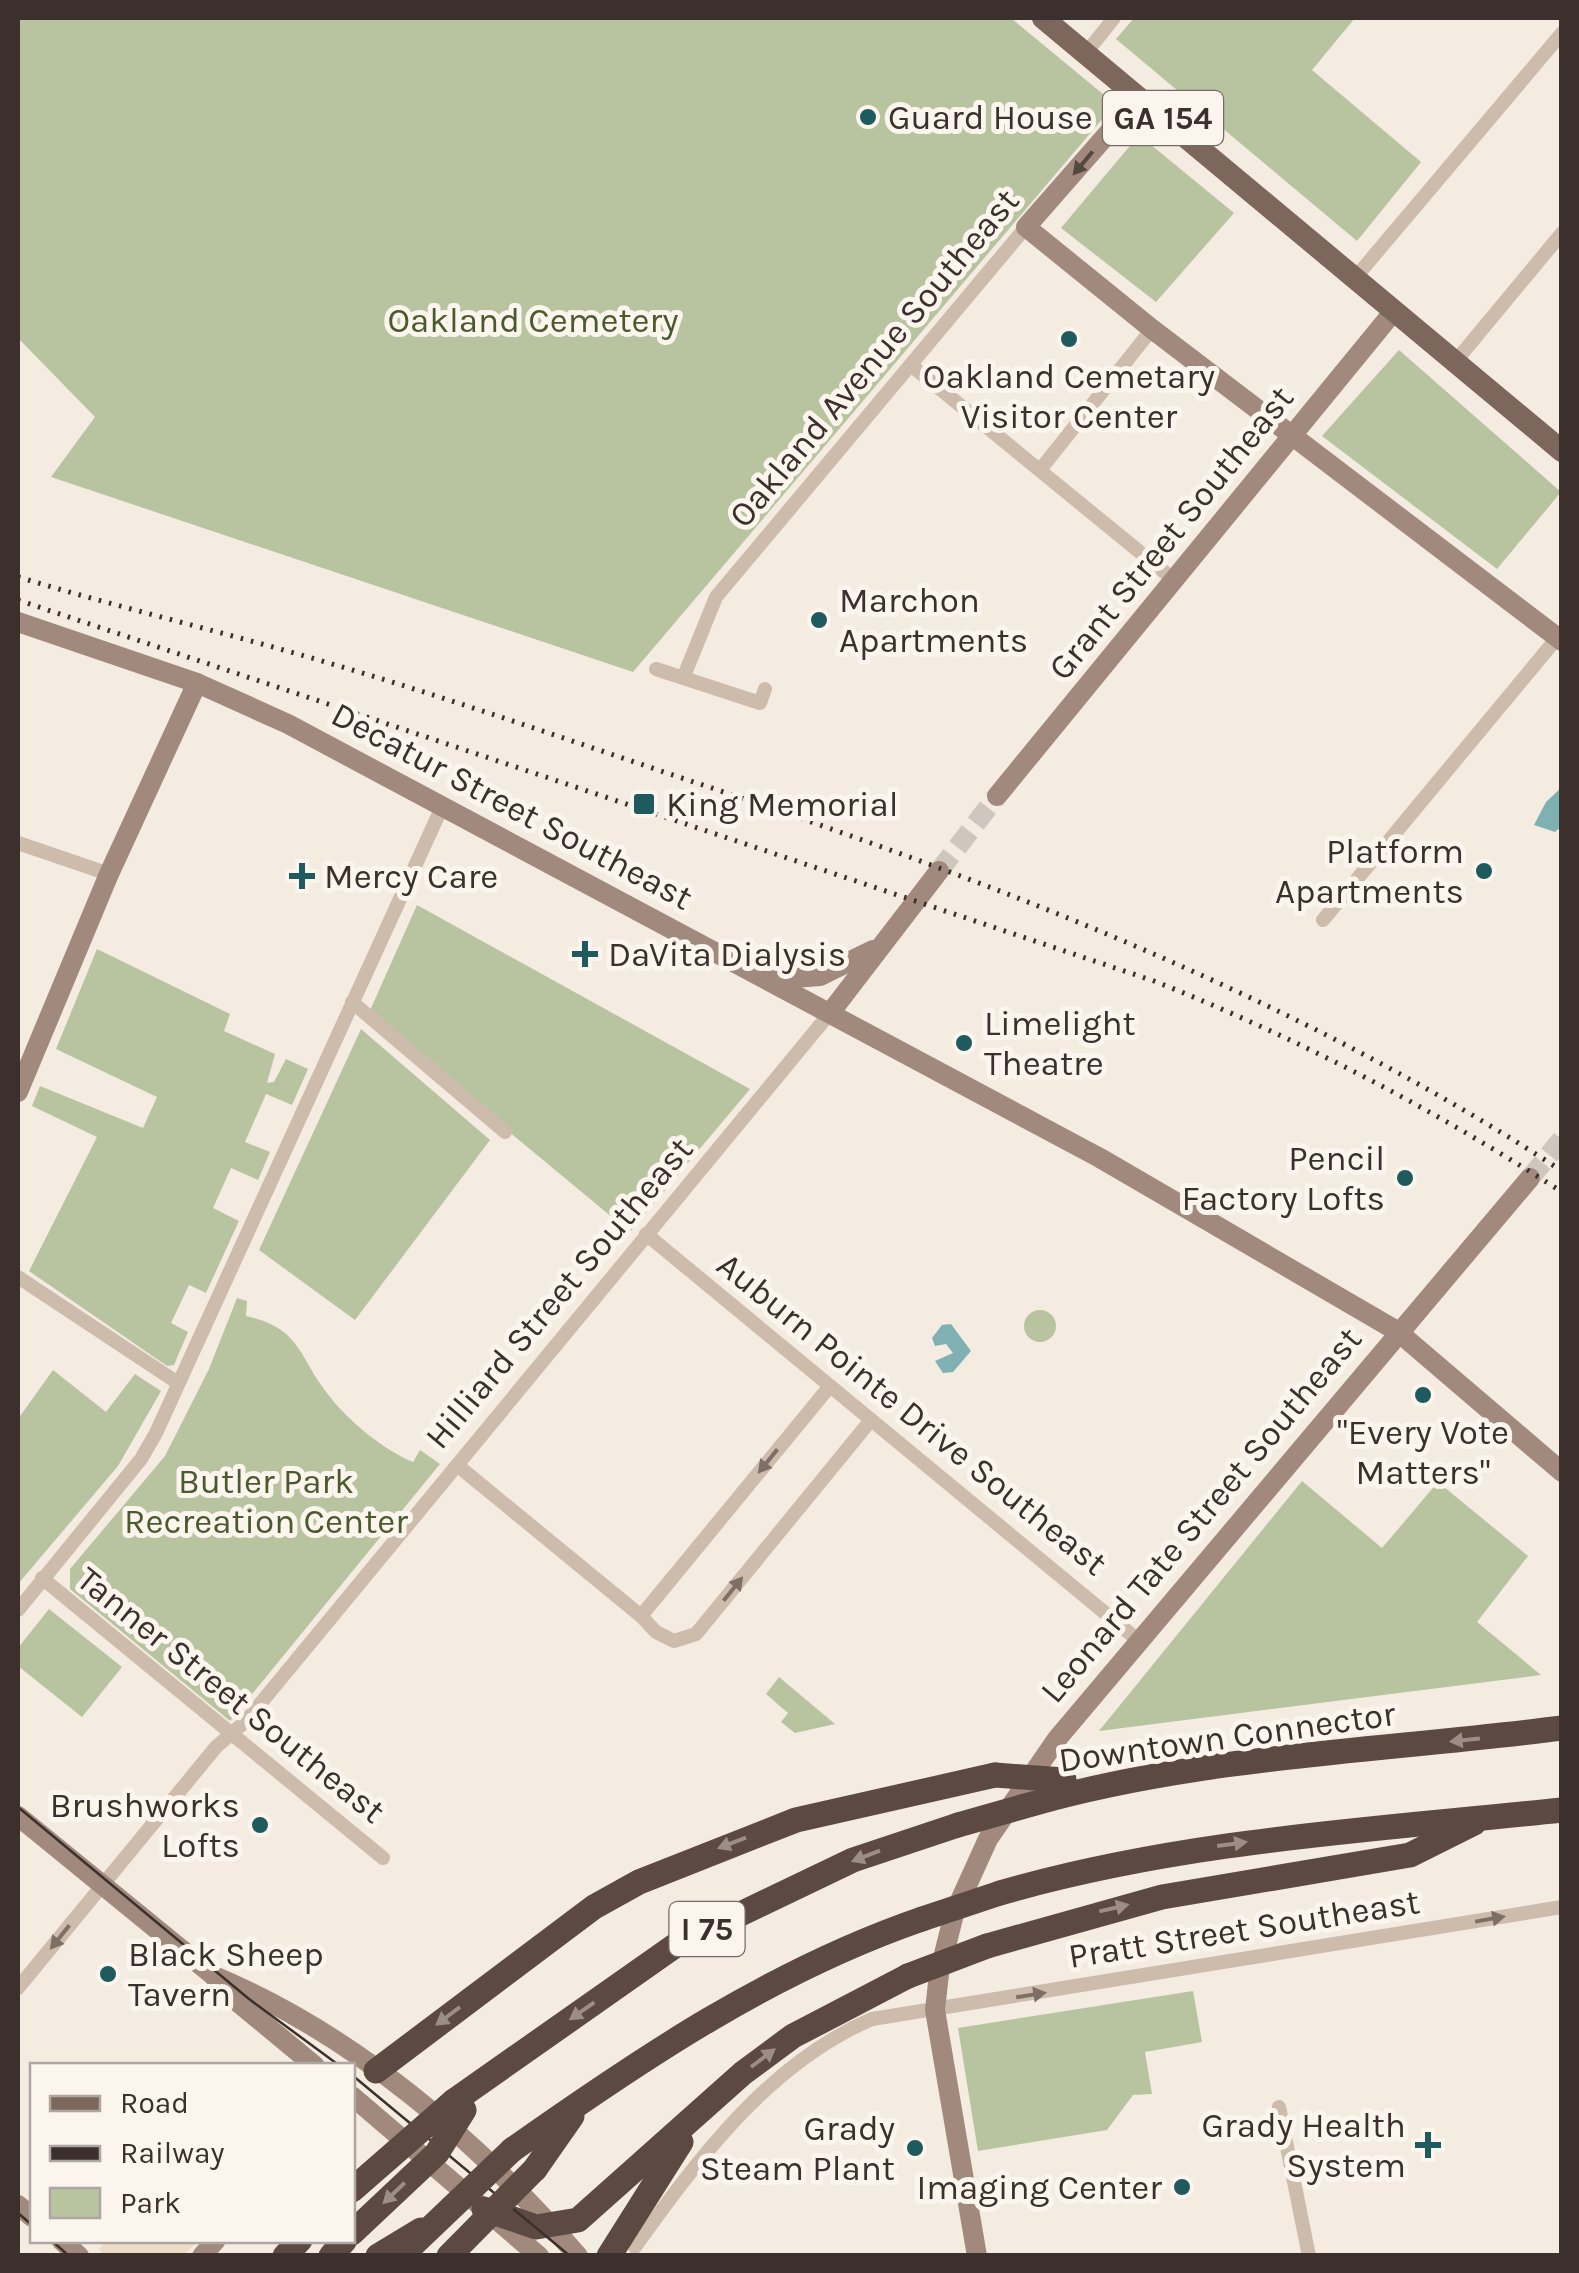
<svg xmlns="http://www.w3.org/2000/svg" width="1579" height="2273" font-family="Karla,sans-serif">
<rect width="100%" height="100%" fill="#f4ebe1"/>
<!-- green -->
<g fill="#b8c4a0">
<path d="M18,18H1011L1115,104L633,672L51,477L95,417L18,338Z"/>
<path d="M1134,18H1355L1312,70L1421,162L1357,241L1116,39Z"/>
<path d="M1139,135L1234,213L1156,302L1061,228Z"/>
<path d="M1399,350L1561,492L1497,569L1322,436Z"/>
<path d="M417,905L750,1089L630,1232L368,1015Z"/>
<path d="M97,949L230,1014L224,1031L275,1054L267,1083L274,1082L286,1059L308,1069L292,1105L266,1094L245,1142L270,1152L258,1180L231,1168L213,1208L239,1221L206,1293L189,1285L171,1323L188,1332L174,1365L167,1366L29,1271L97,1137L32,1106L40,1086L143,1128L157,1097L56,1049Z"/>
<path d="M361,1029L490,1140L355,1320L259,1250Z"/>
<path d="M237,1298L247,1301L246,1316C301,1328 298,1356 327,1393C347,1420 382,1449 413,1462L420,1450L440,1464L230,1721L70,1589V1569L165,1456L209,1369Z"/>
<circle cx="1040" cy="1326" r="16"/>
<path d="M53,1370L106,1412L135,1374L161,1391L118,1466L18,1584V1419Z"/>
<path d="M1302,1481L1382,1548L1438,1482L1528,1556L1477,1622L1541,1675L1099,1731Z"/>
<path d="M49,1609L122,1667L82,1717L18,1666V1648Z"/>
<path d="M779,1677L835,1724L795,1733L781,1722L788,1713L766,1694Z"/>
<path d="M1193,1991L1202,2042L1145,2052L1152,2094L1133,2095L1107,2130L978,2151L958,2028Z"/>
</g>
<!-- plaza -->
<path fill="#ecdcc8" d="M107,2240H198V2241L184,2255H104L99,2249Z"/>
<!-- water -->
<g fill="#7fb0b2">
<path d="M1561,788V827L1555,832L1534,825L1546,802Z"/>
<path d="M951,1324L971,1351L953,1372L943,1373L935,1361L953,1353L946,1344L935,1346L932,1338L942,1325Z"/>
</g>
<g fill="none" stroke-linecap="round" stroke-linejoin="round">
<!-- secondary-tunnel -->
<g stroke="#cfc6bd" stroke-width="20" stroke-dasharray="20 10" stroke-linecap="butt">
<path d="M939,871L997,796"/>
<path d="M1530,1178L1562,1139"/>
</g>
<!-- street -->
<g stroke="#cdbbac" stroke-width="14">
<path d="M1086,53L1114,18"/>
<path d="M1355,278L1562,33"/>
<path d="M1455,362L1562,233"/>
<path d="M912,366L1174,580"/>
<path d="M1040,470L1152,329"/>
<path d="M656,669L760,703L765,689"/>
<path d="M684,676L716,597L1026,227"/>
<path d="M18,843L109,874"/>
<path d="M1323,920L1562,632"/>
<path d="M352,1002L505,1132"/>
<path d="M646,1234L1139,1641"/>
<path d="M18,1277L178,1383"/>
<path d="M830,1386L641,1616L656,1632L674,1641L696,1634L871,1420"/>
<path d="M457,1465L641,1616"/>
<path d="M42,1578L383,1858"/>
<path d="M18,1610L141,1459L156,1433L442,807"/>
<path d="M18,1988L216,1747L246,1721L830,1013"/>
<path d="M1279,2107L1309,2256"/>
<path d="M635,2247C698,2159 769,2063 872,2019L1562,1907"/>
</g>
<!-- secondary -->
<g stroke="#a18a7d" stroke-width="20">
<path d="M1139,98L1026,227L1152,329L1562,641"/>
<path d="M18,622L197,683L288,724L1100,1158L1397,1331L1562,1472"/>
<path d="M997,796L1394,311"/>
<path d="M769,980L820,976L873,950"/>
<path d="M830,1013L939,871"/>
<path d="M18,1092L109,874L197,683"/>
<path d="M18,1816L214,1976L228,1994L315,2066"/>
<path d="M214,1976C354,2034 480,2143 578,2256"/>
<path d="M352,2096L539,2256"/>
<path d="M18,2205L32,2217"/>
<path d="M61,2240L79,2256"/>
<path d="M202,2256L216,2240"/>
<path d="M977,2256L935,2010L939,1974L954,1914L988,1839L1057,1739L1530,1178"/>
</g>
<!-- primary -->
<path stroke="#7d675c" stroke-width="22" d="M1043,18L1562,451"/>
<!-- highway -->
<g stroke="#5c4a42" stroke-width="25">
<path d="M1050,1799C1216,1755 1392,1750 1562,1728"/>
<path d="M1000,1893C1183,1840 1373,1830 1562,1810"/>
<path d="M987,1946L1162,1897L1410,1855L1474,1823"/>
<path d="M376,2071L594,1907L639,1882L796,1820L995,1775"/>
<path d="M454,2101L676,1945L853,1860L958,1825"/>
<path d="M512,2150C641,2059 771,1971 922,1919"/>
<path d="M535,2169L572,2116"/>
<path d="M484,2209L536,2227L578,2220L743,2073L793,2036L908,1976"/>
<path d="M285,2256L300,2240"/>
<path d="M331,2256L345,2240"/>
<path d="M378,2256L421,2230"/>
<path d="M609,2256L681,2142"/>
</g>
<!-- tram -->
<g stroke="#3b302b" stroke-width="2.5">
<path d="M18,1807L249,1999L340,2066"/>
<path d="M352,2075L570,2256"/>
<path d="M18,2213L32,2225"/>
<path d="M51,2240L69,2256"/>
</g>
<!-- rail -->
<g stroke="#3b302b" stroke-width="5" stroke-dasharray="2.5 8" stroke-linecap="butt">
<path d="M18,577C124,609 232,634 339,666C465,703 588,747 712,788C1009,888 1298,998 1562,1171"/>
<path d="M18,600L1154,981C1298,1038 1432,1108 1562,1192"/>
</g>
<!-- highway-bridge -->
<g stroke="#5c4a42" stroke-width="25">
<path d="M995,1775L1064,1780"/>
<path d="M958,1825L1050,1799"/>
<path d="M922,1919L1000,1893"/>
<path d="M908,1976L987,1946"/>
<path d="M352,2190L454,2101"/>
<path d="M352,2233L437,2153L464,2110"/>
<path d="M401,2256L512,2150"/>
<path d="M449,2256L535,2169"/>
</g>
</g>
<!-- one-way arrows -->
<defs><path id="oneway-solid" d="M-6-.8H1V-3.2L6.5 0L1 3.2V.8H-6Z" transform="scale(2.5)"/></defs>
<use fill="#544640" href="#oneway-solid" transform="translate(1083 163) rotate(130)"/>
<g fill="#7d6f65">
<use href="#oneway-solid" transform="translate(768 1461) rotate(129)"/>
<use href="#oneway-solid" transform="translate(733 1589) rotate(-51)"/>
<use href="#oneway-solid" transform="translate(1490 1919) rotate(-10)"/>
<use href="#oneway-solid" transform="translate(60 1937) rotate(129)"/>
<use href="#oneway-solid" transform="translate(1031 1995) rotate(-9)"/>
</g>
<g fill="#9c8e87">
<use href="#oneway-solid" transform="translate(1465 1740) rotate(174)"/>
<use href="#oneway-solid" transform="translate(732 1843) rotate(159)"/>
<use href="#oneway-solid" transform="translate(1232 1844) rotate(-8)"/>
<use href="#oneway-solid" transform="translate(866 1856) rotate(159)"/>
<use href="#oneway-solid" transform="translate(1114 1908) rotate(-13)"/>
<use href="#oneway-solid" transform="translate(582 2011) rotate(145)"/>
<use href="#oneway-solid" transform="translate(448 2016) rotate(143)"/>
<use href="#oneway-solid" transform="translate(763 2058) rotate(-37)"/>
<use href="#oneway-solid" transform="translate(394 2193) rotate(136)"/>
</g>
<!-- markers -->
<g fill="#1f5a5e" stroke="#fbf5ee" stroke-width="4">
<circle cx="868" cy="117" r="10"/>
<circle cx="1069" cy="339" r="10"/>
<circle cx="819" cy="620" r="10"/>
<rect x="632" y="792" width="24" height="24" rx="5"/>
<circle cx="1484" cy="871" r="10"/>
<path d="M297 861h10v10h10v10h-10v10h-10v-10h-10v-10h10z"/>
<path d="M580 939h10v10h10v10h-10v10h-10v-10h-10v-10h10z"/>
<circle cx="964" cy="1043" r="10"/>
<circle cx="1405" cy="1178" r="10"/>
<circle cx="1423" cy="1395" r="10"/>
<circle cx="260" cy="1825" r="10"/>
<circle cx="108" cy="1974" r="10"/>
<path d="M1423 2130h10v10h10v10h-10v10h-10v-10h-10v-10h10z"/>
<circle cx="915" cy="2148" r="10"/>
<circle cx="1182" cy="2187" r="10"/>
</g>
<g text-anchor="middle" dominant-baseline="central" stroke-width="10" stroke-linejoin="round" paint-order="stroke">
<!-- shield labels -->
<g fill="#fbf5ee" stroke="#756b66" stroke-width="2.5">
<rect x="1103" y="91" width="120" height="54" rx="8"/>
<rect x="669.5" y="1902" width="75" height="54" rx="8"/>
</g>
<g font-size="32" font-weight="bold" fill="#3b302b">
<text x="1163" y="118">GA 154</text>
<text x="707" y="1929">I 75</text>
</g>
<!-- poi labels -->
<g font-size="35" fill="#3b302b" stroke="#fbf5ee" text-anchor="start">
<text x="888" y="117">Guard House</text>
<text x="1069" y="376" text-anchor="middle">Oakland Cemetary<tspan x="1069" dy="40">Visitor Center</tspan></text>
<text x="839" y="600">Marchon<tspan x="839" dy="40">Apartments</tspan></text>
<text x="666" y="804">King Memorial</text>
<text x="1464" y="851" text-anchor="end">Platform<tspan x="1464" dy="40">Apartments</tspan></text>
<text x="324" y="876">Mercy Care</text>
<text x="608" y="954">DaVita Dialysis</text>
<text x="984" y="1023">Limelight<tspan x="984" dy="40">Theatre</tspan></text>
<text x="1385" y="1158" text-anchor="end">Pencil<tspan x="1385" dy="40">Factory Lofts</tspan></text>
<text x="1423" y="1432" text-anchor="middle">"Every Vote<tspan x="1423" dy="40">Matters"</tspan></text>
<text x="240" y="1805" text-anchor="end">Brushworks<tspan x="240" dy="40">Lofts</tspan></text>
<text x="128" y="1954">Black Sheep<tspan x="128" dy="40">Tavern</tspan></text>
<text x="1406" y="2125" text-anchor="end">Grady Health<tspan x="1406" dy="40">System</tspan></text>
<text x="895" y="2128" text-anchor="end">Grady<tspan x="895" dy="40">Steam Plant</tspan></text>
<text x="1162" y="2187" text-anchor="end">Imaging Center</text>
</g>
<!-- park labels -->
<g font-size="35" fill="#4a5a2e" stroke="#fbf5ee">
<text x="533" y="320">Oakland Cemetery</text>
<text x="266" y="1481">Butler Park<tspan x="266" dy="40">Recreation Center</tspan></text>
</g>
<!-- street labels -->
<g font-size="35" fill="#3b302b" stroke="#fbf5ee">
<text transform="translate(874 358) rotate(-50)">Oakland Avenue Southeast</text>
<text transform="translate(1171 533) rotate(-51)">Grant Street Southeast</text>
<text transform="translate(512 806) rotate(28)">Decatur Street Southeast</text>
<text transform="translate(559 1293) rotate(-50)">Hilliard Street Southeast</text>
<text transform="translate(912 1414) rotate(39)">Auburn Pointe Drive Southeast</text>
<text transform="translate(1201 1515) rotate(-50)">Leonard Tate Street Southeast</text>
<text transform="translate(231 1695) rotate(39)">Tanner Street Southeast</text>
<text transform="translate(1227 1737) rotate(-8)">Downtown Connector</text>
<text transform="translate(1244 1929) rotate(-9)">Pratt Street Southeast</text>
</g>
</g>
<!-- border -->
<rect width="1579" height="2273" fill="none" stroke="#3b302b" stroke-width="40"/>
<!-- legend -->
<rect x="30" y="2063" width="325" height="180" fill="#fbf5ee" stroke="#aea6a0" stroke-width="2.5"/>
<rect x="50" y="2096" width="50" height="15" fill="#7d675c" stroke="#aea6a0" stroke-width="2.5"/>
<text x="120" y="2113" font-size="30" fill="#3b302b">Road</text>
<rect x="50" y="2146" width="50" height="15" fill="#3b302b" stroke="#aea6a0" stroke-width="2.5"/>
<text x="120" y="2163" font-size="30" fill="#3b302b">Railway</text>
<rect x="50" y="2188" width="50" height="30" fill="#b8c4a0" stroke="#aea6a0" stroke-width="2.5"/>
<text x="120" y="2213" font-size="30" fill="#3b302b">Park</text>
</svg>
